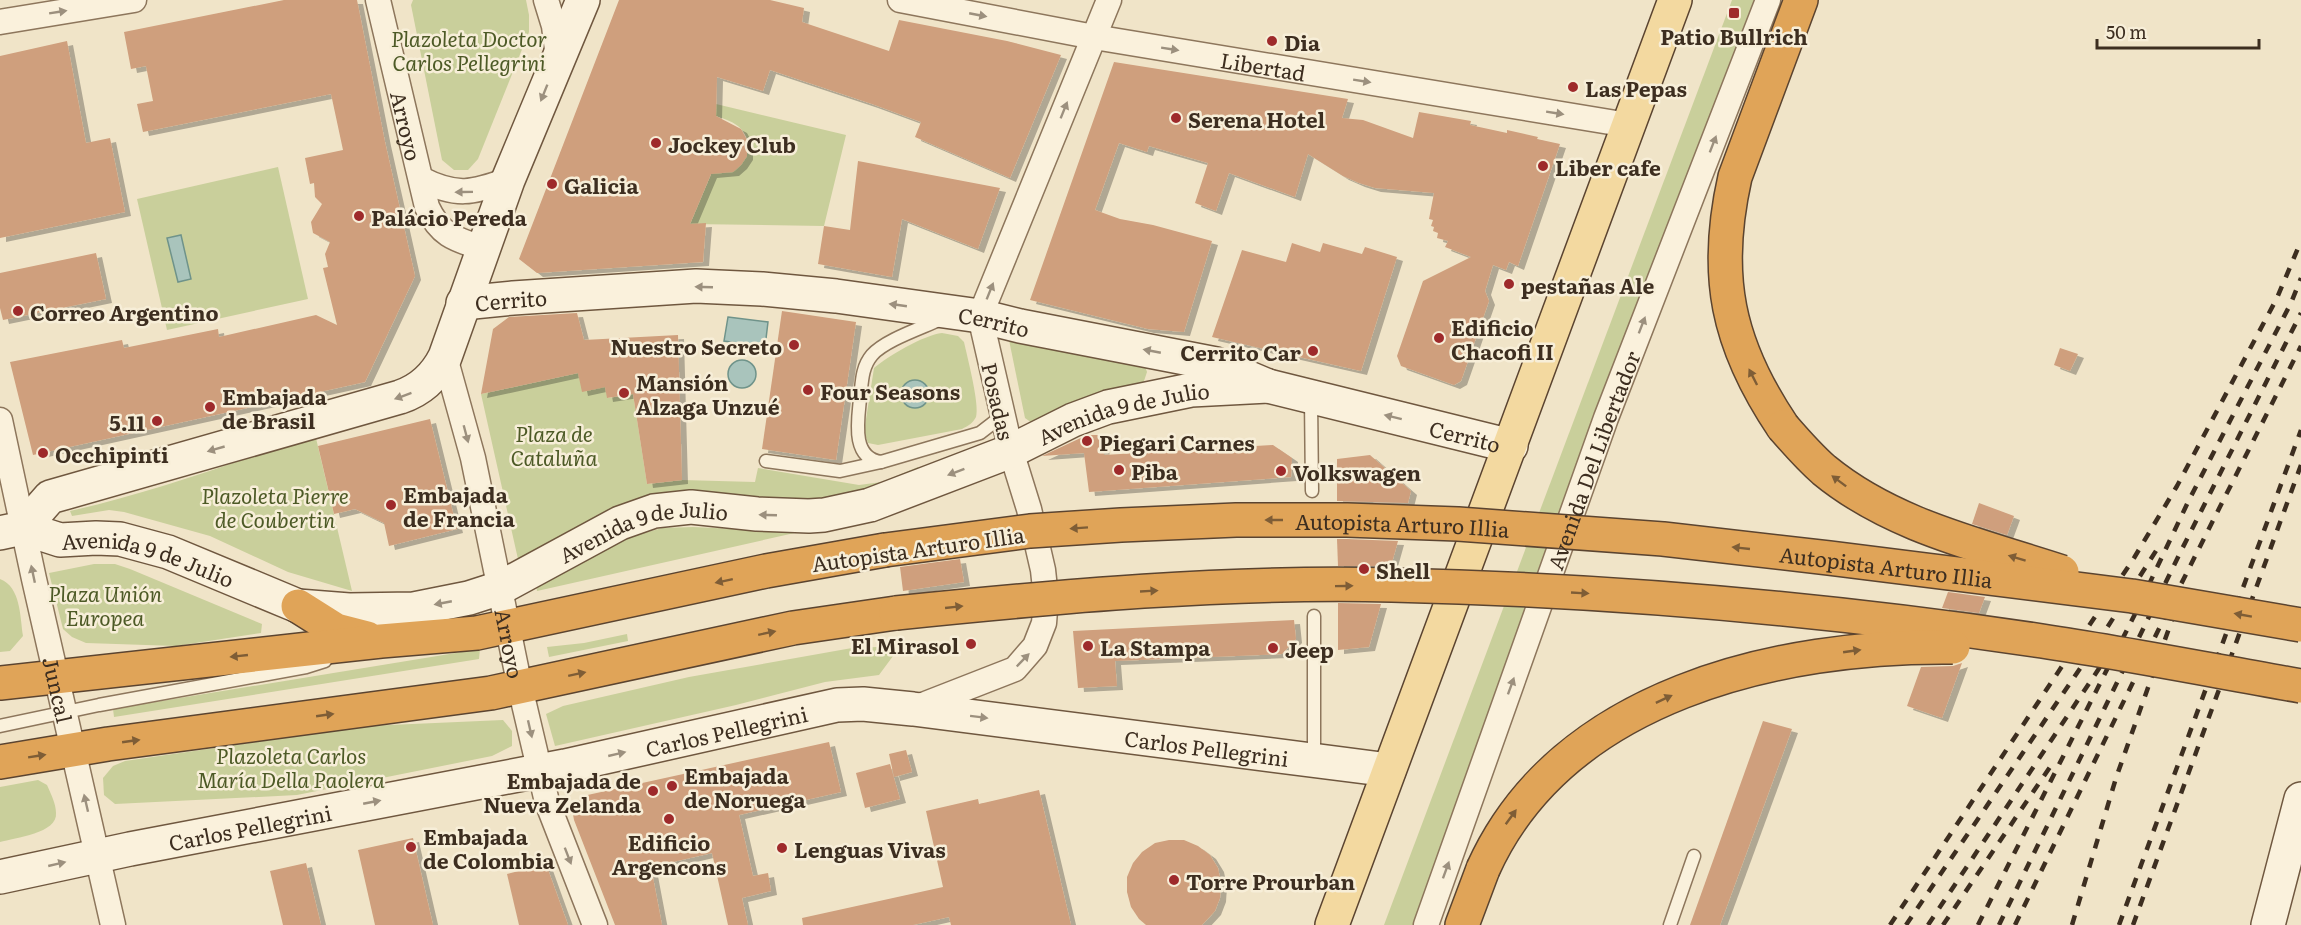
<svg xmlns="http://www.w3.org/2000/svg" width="2301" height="925" font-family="Literata,serif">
<defs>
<filter id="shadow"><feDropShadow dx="6" dy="4" stdDeviation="0" flood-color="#0004"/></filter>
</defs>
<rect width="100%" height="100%" fill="#f0e4c8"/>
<!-- green -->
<g fill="#c9cf9b">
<path d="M413,0H526L529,15V32L478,159L468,170H454L442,160L411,5Z"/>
<path d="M1732,0H1758L1414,925H1384Z"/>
<path d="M716,104L846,135L824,226L690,224L712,172C736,179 761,150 741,129C735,122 724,119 716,116Z"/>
<path d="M278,167L308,299L167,330L137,199Z"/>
<path d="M942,333L958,336L964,342C967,356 980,405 976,417C973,423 968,426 962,429L878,445L868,443L864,432L874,368C888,356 924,335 942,333Z"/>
<path d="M1009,340L1145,366L1147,372L1143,384L1032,423L1025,418Z"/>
<path d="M578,373L605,387L608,398L633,394L647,484L682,480L755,482L758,468L859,485L882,482L918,467L921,473L836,504L717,502L520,568L481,394Z"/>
<path d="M315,434L352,591L288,572L210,536L124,512L109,510L72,516L70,511C154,492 234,463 315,434Z"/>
<path d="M693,527L799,532L537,591L536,584L575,567L627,538L662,528Z"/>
<path d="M94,564H115L130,569L262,624L261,633L176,646L86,643L72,637L63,629L49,573Z"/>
<path d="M0,579C21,587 20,617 23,636L10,651L0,652Z"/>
<path d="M627,634L628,641L549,657L547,647L584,643Z"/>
<path d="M877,647L896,652L879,675L825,682L736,705L555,746L546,714L563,706L689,677L852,648Z"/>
<path d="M480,649L479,659L114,717L113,709Z"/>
<path d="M503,720L512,731V746L492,756L297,795L115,804L104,795L103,778L113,766L125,761L367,726Z"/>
<path d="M38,780L47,785C51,794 56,804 56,813C58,833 15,838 0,842V787Z"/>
</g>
<!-- water -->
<g fill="#a9c4bc" stroke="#6f938a" stroke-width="1.5">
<path d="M181,235L191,279L178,282L167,238Z"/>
<path d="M728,317L768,322L765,347L724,341Z"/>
<circle cx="742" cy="374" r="14"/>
<circle cx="915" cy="394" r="14"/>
</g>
<!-- building -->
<g fill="#cf9f7d" filter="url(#shadow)">
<path d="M284,0H357L385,142L415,276L365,382L33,455L10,362L122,340L124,348L218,329L219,337L316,315L337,325L323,268L328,267L325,254L330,242L313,233L311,222L322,204L315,197L314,183L310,184L305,158L343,150L331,94L143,132L137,104L153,101L146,66L131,69L124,32Z"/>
<path d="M619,0H770L804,8L802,22L889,51L899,20L1007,41L1061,55L1010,178L915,137L921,122L872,104L770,70L763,91L717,77L716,116L741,129L747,140V156L741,165L733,172L711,174L690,224L706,223L703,262L537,273L519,259Z"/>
<path d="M67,41L86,143L110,138L125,212L0,238V56Z"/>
<path d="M1114,62L1348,99L1342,118L1363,120L1413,138L1419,112L1471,121L1470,125L1507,133V130L1538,137L1537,139L1560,144L1518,266L1509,262L1506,270L1493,265L1485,291L1489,301L1461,381L1454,385L1401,366L1397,356L1423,281L1471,257L1445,247L1448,241L1437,238L1438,233L1433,231L1434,227L1431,226L1433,220L1429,219L1434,193L1375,188L1359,183L1343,176L1308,154L1295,197L1229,173L1216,211L1195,203L1208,163L1149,146L1147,152L1119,143L1095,210L1120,219L1153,225L1212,241L1184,332L1148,329L1030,300Z"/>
<path d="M858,161L1000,188L978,249L902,219L892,277L818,264L824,226L850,230Z"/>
<path d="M1292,243L1320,252L1323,243L1362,254L1365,247L1397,257L1361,371L1212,337L1242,250L1286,262Z"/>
<path d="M96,253L106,299L3,320L0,308V273Z"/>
<path d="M782,311L856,322L836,460L762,449Z"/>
<path d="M577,313L584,340L678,335L682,480L647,484L633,394L607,398L605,387L582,392L578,373L481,394L493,329L509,317Z"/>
<path d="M2060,348L2078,354L2070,371L2054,365Z"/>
<path d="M430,419L457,529L389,546L384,523L355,509L334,514L318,446Z"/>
<path d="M1087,435H1102L1104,455L1273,445L1292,458L1291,477L1089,492L1084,453L1042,456Z"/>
<path d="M1370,455L1411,491L1408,503L1337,501V459Z"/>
<path d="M1979,503L2014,516L2007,535L1972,524Z"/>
<path d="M1337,539H1347L1398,541L1391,566H1338Z"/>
<path d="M960,559L964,582L903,591L900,567Z"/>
<path d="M1948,592L1985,597L1979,613L1942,608Z"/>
<path d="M1338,603L1381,604L1369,647L1338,650Z"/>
<path d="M1294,620L1296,639L1282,654L1115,661L1117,686L1078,688L1073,631Z"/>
<path d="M1962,663L1942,718L1907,706L1921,667L1953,666Z"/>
<path d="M1763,721L1792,729L1720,925H1690Z"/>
<path d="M829,742L841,792L739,815L753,876L768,873L771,891L742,898L748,925H728L712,853L651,867L662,925H615L574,820L572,809L583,796Z"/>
<path d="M906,750L912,772L894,777L889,754Z"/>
<path d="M890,764L900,799L865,808L856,773Z"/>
<path d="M1039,790L1071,925H951L949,917L913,925H803L802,918L943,887L926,811L978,799L979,804Z"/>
<path d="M413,838L433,925H375L358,850Z"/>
<path d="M1169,840H1184L1198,846L1210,855L1218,868L1221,883L1220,898L1215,911L1202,925H1146L1139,919L1131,907L1127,892V877L1133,863L1142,852L1155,843Z"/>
<path d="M306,863L321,925H283L270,871Z"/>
<path d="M546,864L568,925H519L507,874Z"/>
</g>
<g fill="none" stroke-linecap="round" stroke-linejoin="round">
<defs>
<g id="lane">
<path d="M941,319C922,328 885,340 872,355C861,368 862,384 860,399C858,420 851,458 881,462L980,433L1002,416"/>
<path d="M1311,399L1312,491"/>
<path d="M766,461L840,471L881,462"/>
<path d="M1314,616V759"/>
<path d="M0,726L99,705L306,667L325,661"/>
<path d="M1670,925L1694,856"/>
</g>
<g id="street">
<path id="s1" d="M378,0L427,207C440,235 454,239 482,248"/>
<path d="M546,0L554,26L558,58"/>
<path id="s2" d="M900,0L1094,37L1628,125"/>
<path d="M0,22L134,0"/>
<path d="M421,179C456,197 473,193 508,180"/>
<path id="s3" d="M445,357L473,458L520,687L547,802L595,925"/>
<path id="s4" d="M0,420L34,579L113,925"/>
<path d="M915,708L1015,669L1035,646L1044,623L1046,598L1043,570L1029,509L1011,451L980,316L1109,0"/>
<path id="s5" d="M1426,925L1606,418L1768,0"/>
</g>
<g id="secondary">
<path id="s6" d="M463,303L513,298L696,286L762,289L836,296L980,316L1020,326L1216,364L1268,386L1511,446"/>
<path id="s7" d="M23,528L60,540L96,538L120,539L168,552L298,606L349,610L414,609L469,598L500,588L620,523L654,511L691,507L757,514L809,516L824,515L870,505L1011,451L1073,420L1108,407L1191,390L1268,386"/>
<path d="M0,533L23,528L50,497L400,397C421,390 435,377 445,357L508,180L583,0"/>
<path id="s8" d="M0,877L130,849L565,766L837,705L863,704L913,709L1389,770"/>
<path d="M2268,925L2301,799"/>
</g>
<path id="primary" d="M1332,925L1675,0"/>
<g id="highway">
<path d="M1783,427C1727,344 1713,275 1735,177L1801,0"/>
<path d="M298,606L336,630L367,638"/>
<path d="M0,683L381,641L477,633L766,571L885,550"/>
<path d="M0,762L108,744L491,693L793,628L896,613"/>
<path d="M1462,925L1483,869"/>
</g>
</defs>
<!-- lane casing -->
<use href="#lane" stroke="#8d765c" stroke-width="15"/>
<!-- street casing -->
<use href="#street" stroke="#8d765c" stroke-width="27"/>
<!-- secondary casing -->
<use href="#secondary" stroke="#6f573f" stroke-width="36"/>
<!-- primary casing -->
<use href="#primary" stroke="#5b4430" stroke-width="36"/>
<!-- highway casing -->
<use href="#highway" stroke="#5b4430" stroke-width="36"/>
<!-- lane -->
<use href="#lane" stroke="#faf1dc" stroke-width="12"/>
<!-- street -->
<use href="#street" stroke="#faf1dc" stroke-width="24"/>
<!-- secondary -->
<use href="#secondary" stroke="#faf1dc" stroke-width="33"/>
<!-- primary -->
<use href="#primary" stroke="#f3d9a0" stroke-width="33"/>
<!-- highway -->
<use href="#highway" stroke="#e0a458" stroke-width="33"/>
<!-- rail -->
<g stroke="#3d2e20" stroke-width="4.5" stroke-dasharray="10 10" stroke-linecap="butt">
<path d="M1890,925L2134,558L2177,486L2277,298L2301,241"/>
<path d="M1906,925L2098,642L2161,543"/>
<path d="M1928,925L2100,667"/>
<path d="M1943,925L2050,767"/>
<path d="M1978,925L2134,616L2189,500L2291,303L2301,278"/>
<path d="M1999,925L2182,549L2301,313"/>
<path d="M2015,925L2170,606L2301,346"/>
<path d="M2072,925L2116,778L2173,617"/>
<path d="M2119,925L2301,430"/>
<path d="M2133,925L2301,465"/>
</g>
<defs>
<g id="highway-bridge">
<path d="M1783,427C1796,442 1809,457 1824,470C1892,526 1980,545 2062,572"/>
<path id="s9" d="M885,550L1030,531L1121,525L1236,520H1347L1458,524L1663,539L1829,558L2132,596L2301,625"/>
<path d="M896,613C1061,596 1226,581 1392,585C1609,590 1827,609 2042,641C2129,654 2215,671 2301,686"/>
<path d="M1483,869C1562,694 1779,645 1953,647"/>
</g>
</defs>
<!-- highway-bridge casing -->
<use href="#highway-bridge" stroke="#5b4430" stroke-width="36" stroke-linecap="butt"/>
<!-- highway-bridge -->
<use href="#highway-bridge" stroke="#e0a458" stroke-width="33"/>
</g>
<!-- one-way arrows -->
<defs><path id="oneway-solid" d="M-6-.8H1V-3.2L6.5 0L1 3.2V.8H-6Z" transform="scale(1.5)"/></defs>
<g fill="#9c907e">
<use href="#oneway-solid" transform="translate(58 12) rotate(-9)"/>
<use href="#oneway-solid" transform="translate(978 15) rotate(11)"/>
<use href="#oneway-solid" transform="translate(1170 49) rotate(9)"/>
<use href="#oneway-solid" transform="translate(1362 81) rotate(9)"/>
<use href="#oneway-solid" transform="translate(544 93) rotate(112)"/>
<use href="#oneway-solid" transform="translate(1064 110) rotate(-68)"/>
<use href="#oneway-solid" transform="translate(1555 113) rotate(9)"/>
<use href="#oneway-solid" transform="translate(1713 144) rotate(-69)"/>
<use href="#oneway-solid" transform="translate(464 192) rotate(179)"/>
<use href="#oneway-solid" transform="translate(704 287) rotate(-178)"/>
<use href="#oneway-solid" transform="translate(990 291) rotate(-68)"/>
<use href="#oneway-solid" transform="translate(898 305) rotate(-172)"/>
<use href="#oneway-solid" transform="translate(1642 325) rotate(-69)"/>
<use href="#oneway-solid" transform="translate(1152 351) rotate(-169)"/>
<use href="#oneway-solid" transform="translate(403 396) rotate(160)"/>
<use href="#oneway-solid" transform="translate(1393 417) rotate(-166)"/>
<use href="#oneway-solid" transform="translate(466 434) rotate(75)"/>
<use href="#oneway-solid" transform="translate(216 449) rotate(164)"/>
<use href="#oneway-solid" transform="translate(956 472) rotate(159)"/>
<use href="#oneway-solid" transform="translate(768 515) rotate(-178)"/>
<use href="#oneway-solid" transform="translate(33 574) rotate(-102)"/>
<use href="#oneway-solid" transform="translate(443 603) rotate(169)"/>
<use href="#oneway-solid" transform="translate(1023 660) rotate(-46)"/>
<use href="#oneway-solid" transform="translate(1511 686) rotate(-70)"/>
<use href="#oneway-solid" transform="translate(979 717) rotate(7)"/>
<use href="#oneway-solid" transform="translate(530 729) rotate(77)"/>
<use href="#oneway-solid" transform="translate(617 754) rotate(-13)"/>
<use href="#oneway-solid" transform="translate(372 802) rotate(-11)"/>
<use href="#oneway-solid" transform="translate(86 803) rotate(-103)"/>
<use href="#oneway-solid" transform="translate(568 856) rotate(69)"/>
<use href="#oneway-solid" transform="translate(57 864) rotate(-13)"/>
<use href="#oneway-solid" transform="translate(1446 870) rotate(-70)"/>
</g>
<g fill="#7e5d36">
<use href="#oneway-solid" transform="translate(1753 377) rotate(-117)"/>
<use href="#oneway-solid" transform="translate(1839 481) rotate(-143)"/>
<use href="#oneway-solid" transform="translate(1274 520) rotate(180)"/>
<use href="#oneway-solid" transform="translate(1079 528) rotate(176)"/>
<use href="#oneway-solid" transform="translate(1741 548) rotate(-174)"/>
<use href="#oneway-solid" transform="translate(2017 558) rotate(-163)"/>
<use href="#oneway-solid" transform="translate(724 581) rotate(168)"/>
<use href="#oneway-solid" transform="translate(1344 586) rotate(-1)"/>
<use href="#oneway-solid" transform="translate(1149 591) rotate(-3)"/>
<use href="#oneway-solid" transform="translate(1580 593) rotate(3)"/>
<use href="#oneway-solid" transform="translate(954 607) rotate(-6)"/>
<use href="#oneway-solid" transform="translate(2243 615) rotate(-170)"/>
<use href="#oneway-solid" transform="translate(767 633) rotate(-12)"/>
<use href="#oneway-solid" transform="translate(1852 651) rotate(-8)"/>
<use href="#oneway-solid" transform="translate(239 656) rotate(174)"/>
<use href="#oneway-solid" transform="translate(577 674) rotate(-12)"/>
<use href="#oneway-solid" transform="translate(1664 699) rotate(-25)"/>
<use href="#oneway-solid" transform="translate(325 715) rotate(-8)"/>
<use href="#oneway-solid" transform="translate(131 741) rotate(-8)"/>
<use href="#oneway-solid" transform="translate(37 756) rotate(-9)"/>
<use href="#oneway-solid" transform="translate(1511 817) rotate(-54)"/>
</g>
<!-- markers -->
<g fill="#9e2a2b" stroke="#f7eed8" stroke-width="2">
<rect x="1728" y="7" width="12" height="12" rx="3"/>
<circle cx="1272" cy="41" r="6"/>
<circle cx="1573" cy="87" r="6"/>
<circle cx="1176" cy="118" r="6"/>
<circle cx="656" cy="143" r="6"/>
<circle cx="1543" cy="166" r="6"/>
<circle cx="552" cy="184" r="6"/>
<circle cx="359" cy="216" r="6"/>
<circle cx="1509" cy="284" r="6"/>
<circle cx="18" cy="311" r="6"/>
<circle cx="1439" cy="338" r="6"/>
<circle cx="794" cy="345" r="6"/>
<circle cx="1313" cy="351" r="6"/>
<circle cx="808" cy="390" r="6"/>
<circle cx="624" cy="393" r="6"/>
<circle cx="210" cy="407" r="6"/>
<circle cx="157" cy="421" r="6"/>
<circle cx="1087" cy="441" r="6"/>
<circle cx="43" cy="453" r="6"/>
<circle cx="1119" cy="470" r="6"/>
<circle cx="1281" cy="471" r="6"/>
<circle cx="391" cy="505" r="6"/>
<circle cx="1364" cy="569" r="6"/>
<circle cx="971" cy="644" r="6"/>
<circle cx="1088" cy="646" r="6"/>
<circle cx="1273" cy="648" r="6"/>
<circle cx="672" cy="786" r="6"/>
<circle cx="653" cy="791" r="6"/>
<circle cx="669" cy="819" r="6"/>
<circle cx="411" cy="847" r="6"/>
<circle cx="782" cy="848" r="6"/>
<circle cx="1174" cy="880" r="6"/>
</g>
<g text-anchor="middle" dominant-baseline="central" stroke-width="5" stroke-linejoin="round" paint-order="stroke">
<!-- poi labels -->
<g font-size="21" font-weight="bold" fill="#3d2e20" stroke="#f7eed8" text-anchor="start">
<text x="1734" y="35" text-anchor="middle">Patio Bullrich</text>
<text x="1284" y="41">Dia</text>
<text x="1585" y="87">Las Pepas</text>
<text x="1188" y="118">Serena Hotel</text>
<text x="668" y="143">Jockey Club</text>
<text x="1555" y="166">Liber cafe</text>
<text x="564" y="184">Galicia</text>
<text x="371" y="216">Palácio Pereda</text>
<text x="1521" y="284">pestañas Ale</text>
<text x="30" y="311">Correo Argentino</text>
<text x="1451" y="326">Edificio<tspan x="1451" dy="24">Chacofi II</tspan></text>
<text x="782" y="345" text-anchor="end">Nuestro Secreto</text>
<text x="1301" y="351" text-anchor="end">Cerrito Car</text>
<text x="636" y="381">Mansión<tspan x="636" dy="24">Alzaga Unzué</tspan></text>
<text x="820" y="390">Four Seasons</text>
<text x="222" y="395">Embajada<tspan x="222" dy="24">de Brasil</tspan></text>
<text x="145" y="421" text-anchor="end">5.11</text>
<text x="1099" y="441">Piegari Carnes</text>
<text x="55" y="453">Occhipinti</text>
<text x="1131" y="470">Piba</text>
<text x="1293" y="471">Volkswagen</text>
<text x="403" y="493">Embajada<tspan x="403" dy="24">de Francia</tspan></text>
<text x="1376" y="569">Shell</text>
<text x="959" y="644" text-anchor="end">El Mirasol</text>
<text x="1100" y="646">La Stampa</text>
<text x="1285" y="648">Jeep</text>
<text x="684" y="774">Embajada<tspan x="684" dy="24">de Noruega</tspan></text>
<text x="641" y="779" text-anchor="end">Embajada de<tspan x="641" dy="24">Nueva Zelanda</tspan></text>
<text x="423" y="835">Embajada<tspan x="423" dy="24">de Colombia</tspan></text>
<text x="669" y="841" text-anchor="middle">Edificio<tspan x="669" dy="24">Argencons</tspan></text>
<text x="794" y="848">Lenguas Vivas</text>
<text x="1186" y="880">Torre Prourban</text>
</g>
<!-- park labels -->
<g font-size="21" font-style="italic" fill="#4d5a26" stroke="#f7eed8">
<text x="469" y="37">Plazoleta Doctor<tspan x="469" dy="24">Carlos Pellegrini</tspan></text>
<text x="554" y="432">Plaza de<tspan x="554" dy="24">Cataluña</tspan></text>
<text x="275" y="494">Plazoleta Pierre<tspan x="275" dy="24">de Coubertin</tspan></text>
<text x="105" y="592">Plaza Unión<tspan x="105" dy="24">Europea</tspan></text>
<text x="291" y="754">Plazoleta Carlos<tspan x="291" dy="24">María Della Paolera</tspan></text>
</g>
<!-- street labels -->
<g font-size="21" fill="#3d2e20" stroke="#f7eed8">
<text stroke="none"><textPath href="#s2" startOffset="369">Libertad</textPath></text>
<text stroke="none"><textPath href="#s1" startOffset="129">Arroyo</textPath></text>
<text stroke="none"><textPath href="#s6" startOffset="48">Cerrito</textPath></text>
<text stroke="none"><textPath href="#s6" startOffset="534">Cerrito</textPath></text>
<text transform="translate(999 401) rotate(77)">Posadas</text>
<text stroke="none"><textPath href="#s7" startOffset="1156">Avenida 9 de Julio</textPath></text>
<text stroke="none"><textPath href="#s6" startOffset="1020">Cerrito</textPath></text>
<text stroke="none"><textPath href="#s5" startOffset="494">Avenida Del Libertador</textPath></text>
<text stroke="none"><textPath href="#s9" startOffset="519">Autopista Arturo Illia</textPath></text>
<text stroke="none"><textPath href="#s7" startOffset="652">Avenida 9 de Julio</textPath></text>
<text transform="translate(918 548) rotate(-8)">Autopista Arturo Illia</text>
<text stroke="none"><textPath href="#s7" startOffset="130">Avenida 9 de Julio</textPath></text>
<text stroke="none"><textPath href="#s9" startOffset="1005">Autopista Arturo Illia</textPath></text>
<text stroke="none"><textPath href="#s3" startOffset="294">Arroyo</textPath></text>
<text stroke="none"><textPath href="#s4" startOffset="276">Juncal</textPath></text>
<text stroke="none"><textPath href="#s8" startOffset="741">Carlos Pellegrini</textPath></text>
<text stroke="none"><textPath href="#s8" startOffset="1227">Carlos Pellegrini</textPath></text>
<text stroke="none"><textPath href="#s8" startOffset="255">Carlos Pellegrini</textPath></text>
</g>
</g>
<!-- scale -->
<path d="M2097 39v9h162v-9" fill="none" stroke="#3d2e20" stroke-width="3"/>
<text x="2106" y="39" font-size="18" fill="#3d2e20" stroke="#f7eed8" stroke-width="4.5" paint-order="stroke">50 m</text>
</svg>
